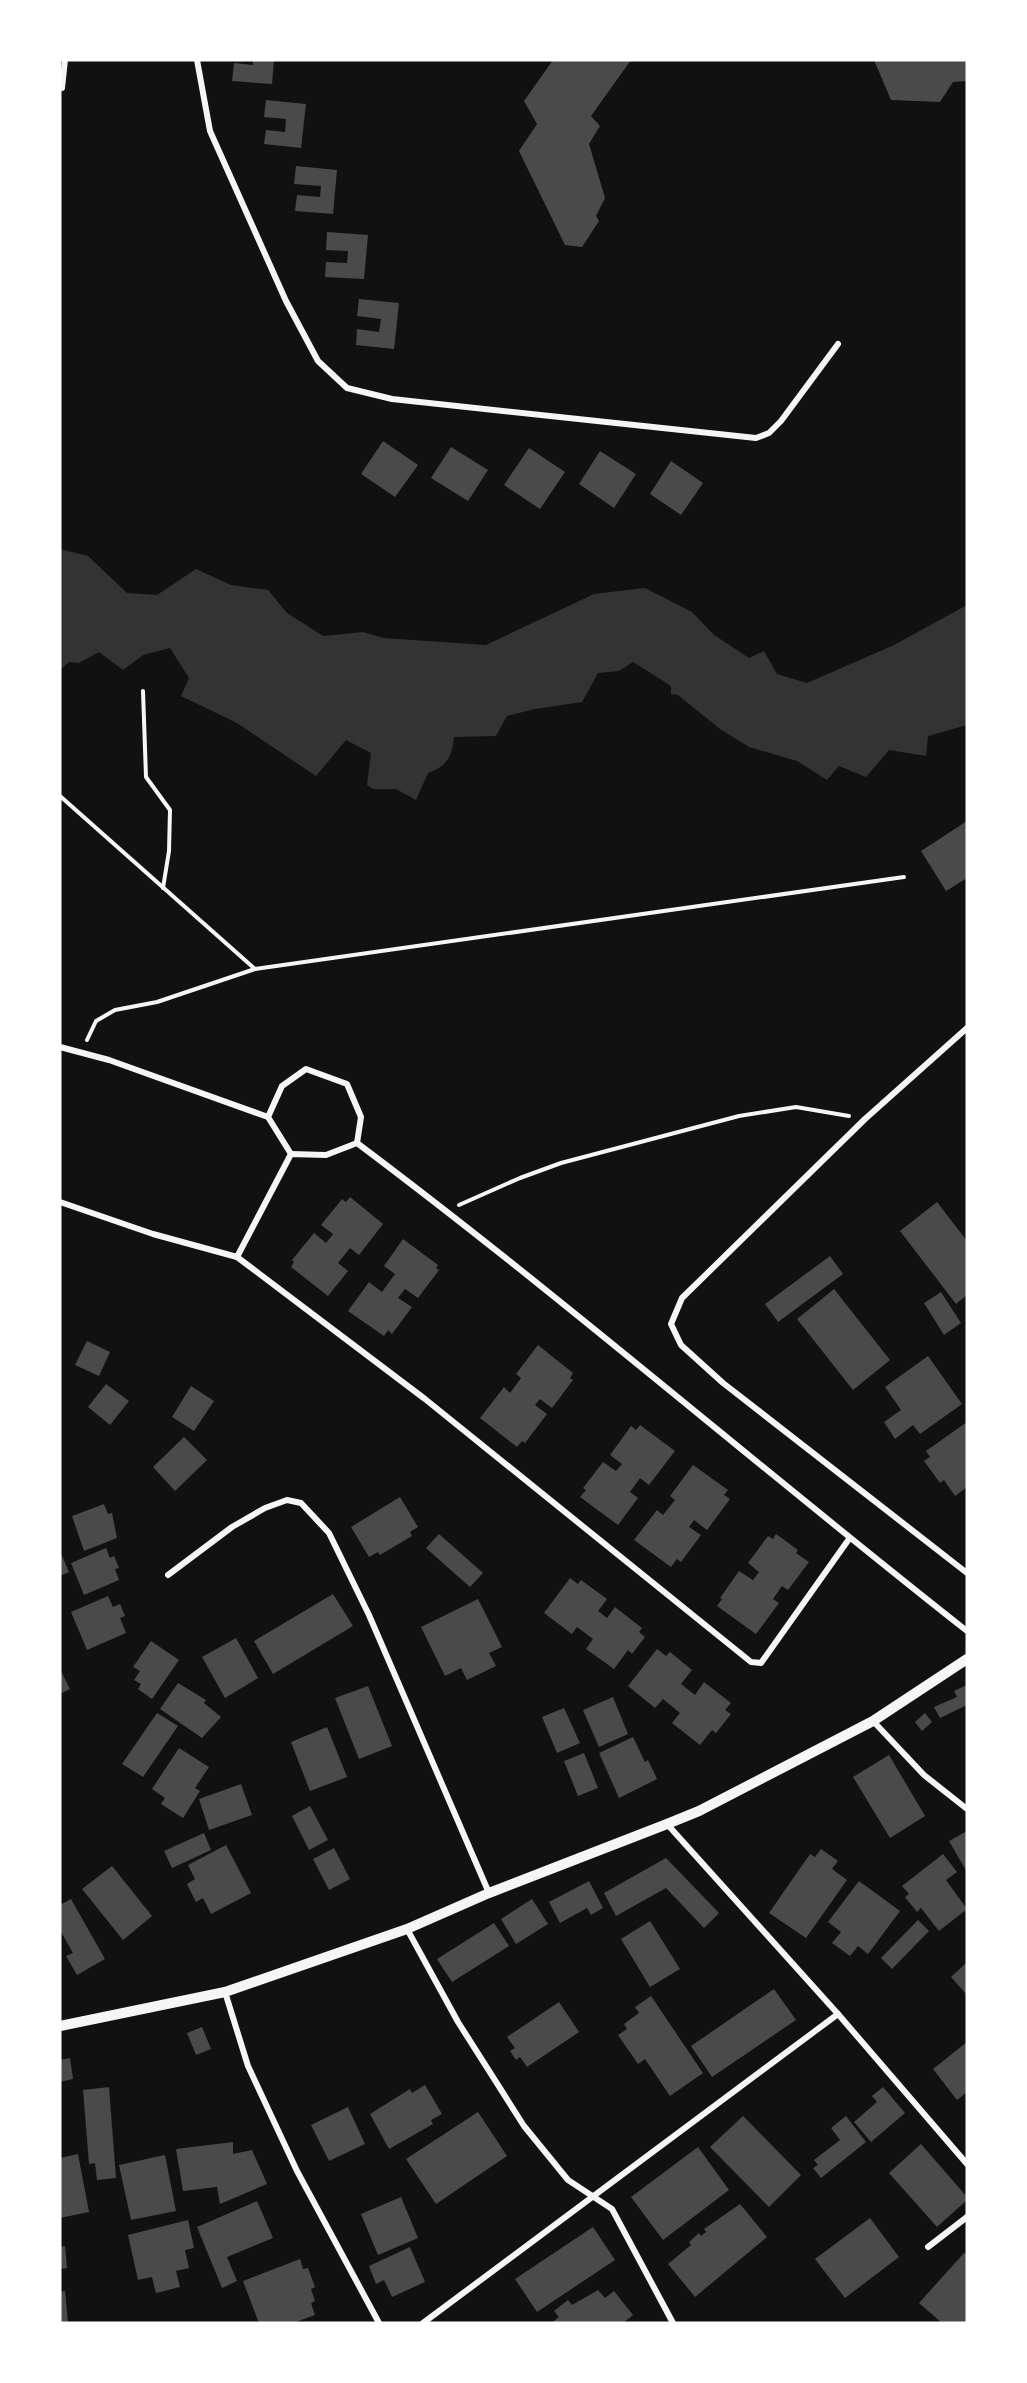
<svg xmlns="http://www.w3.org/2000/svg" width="1027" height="2383" font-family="'IBM Plex Serif',serif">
<rect width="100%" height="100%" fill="#111"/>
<!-- water -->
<path fill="#333" d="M60,549L88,556L127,593L157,595L196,569L231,585L268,590L287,613L323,636L363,632L383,638L486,645L594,594L645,588L692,612L714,635L749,658L764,651L777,674L807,683L894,645L967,605V725L928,736L926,756L889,750L866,777L839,766L827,780L797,761L749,747L720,729L678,695L671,694V686L633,662L619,671L598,673L582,702L535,709L507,716L496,736L454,737C452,757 447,766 428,773L416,800L396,789H373L367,785L371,753L346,740L316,776L237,723L181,696L189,678L170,648L143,655L123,670L99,652L79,663L69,662L60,670Z"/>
<!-- building -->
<g fill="#4a4a4a">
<path d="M253,60H274L272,84L232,81L234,63L253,65Z"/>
<path d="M553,60H631L591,116L600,126L589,144L605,198L596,216L599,221L582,247L565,245L519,151L537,124L524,101Z"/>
<path d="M874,60H967V81L953,82L940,102L891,100Z"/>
<path d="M266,100L306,104L301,148L264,144L266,130L285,132L286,119L264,117Z"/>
<path d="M296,166L337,170L333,214L295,211L297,195L320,197L321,186L294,184Z"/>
<path d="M327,232L368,235L364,279L325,277L326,262L347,263L348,251L326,250Z"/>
<path d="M359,299L399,303L394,349L356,345L357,329L379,332L381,319L357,316Z"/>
<path d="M383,441L418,465L395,497L361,474Z"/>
<path d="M451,447L488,470L468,501L431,478Z"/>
<path d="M529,448L565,472L540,509L504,485Z"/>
<path d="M600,451L636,474L614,508L579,484Z"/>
<path d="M671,461L703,483L681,515L650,494Z"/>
<path d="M967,821V878L946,891L921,851Z"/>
<path d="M350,1197L383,1224L359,1255L350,1248L338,1263L348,1271L328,1296L291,1267L294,1262L292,1260L314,1233L326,1243L333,1234L321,1225L342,1199L346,1202Z"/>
<path d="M937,1202L967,1241V1295L956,1304L900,1231Z"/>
<path d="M403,1239L438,1265L436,1268L439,1270L418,1298L405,1289L398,1298L412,1307L392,1334L388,1330L384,1336L348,1311L369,1282L382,1292L395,1274L384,1266Z"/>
<path d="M830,1256L843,1274L778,1322L765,1304Z"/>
<path d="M834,1289L890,1360L853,1390L797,1319Z"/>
<path d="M941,1292L961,1323L944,1335L924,1303Z"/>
<path d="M87,1341L110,1352L99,1376L75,1365Z"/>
<path d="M538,1345L573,1373L570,1378L573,1380L552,1408L540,1399L535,1405L547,1414L525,1443L522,1441L517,1447L480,1418L504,1387L510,1393L521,1378L516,1374Z"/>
<path d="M928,1356L962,1404L920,1434L913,1425L895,1439L884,1422L901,1410L885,1387Z"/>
<path d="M106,1384L129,1401L110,1425L88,1407Z"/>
<path d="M191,1386L214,1401L194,1431L172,1417Z"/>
<path d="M967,1422V1487L955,1496L944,1480L940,1483L924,1461L930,1457L926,1451Z"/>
<path d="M640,1425L675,1451L649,1485L640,1478L630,1492L638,1498L618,1525L580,1497L586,1490L583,1488L603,1462L616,1471L622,1464L610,1455L631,1426L636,1430Z"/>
<path d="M184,1437L207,1460L175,1491L153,1467Z"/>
<path d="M693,1465L728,1490L724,1495L730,1499L707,1530L694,1520L689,1527L701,1535L681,1562L677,1559L671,1567L634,1540L657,1510L663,1515L675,1500L670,1496Z"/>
<path d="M400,1497L418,1527L410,1532L412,1536L380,1555L378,1552L369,1557L351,1527Z"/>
<path d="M104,1504L108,1514L112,1513L117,1538L84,1551L72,1516Z"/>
<path d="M439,1534L483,1573L470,1587L426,1548Z"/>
<path d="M776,1534L798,1550L796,1553L809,1562L788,1590L782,1586L773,1599L779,1603L756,1634L717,1606L722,1599L720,1598L739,1571L753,1580L759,1572L748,1563L768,1536L773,1539Z"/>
<path d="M106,1548L110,1558L114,1556L119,1568L115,1569L119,1580L84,1595L71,1563Z"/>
<path d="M60,1551L69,1572L60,1576Z"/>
<path d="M570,1578L578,1584L581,1580L607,1599L598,1611L607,1618L615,1607L642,1628L639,1632L645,1637L632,1654L628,1650L614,1669L586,1649L593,1639L577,1627L572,1634L544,1613Z"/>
<path d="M333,1594L353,1626L273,1674L254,1641Z"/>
<path d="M108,1596L113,1607L120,1604L125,1616L120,1618L126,1633L87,1650L71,1612Z"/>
<path d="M478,1599L502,1647L489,1653L496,1666L467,1680L461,1668L445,1676L421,1627Z"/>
<path d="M236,1638L258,1678L225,1698L202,1657Z"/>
<path d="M151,1641L179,1660L152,1699L138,1689L141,1684L134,1680L140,1671L133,1667Z"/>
<path d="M657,1649L666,1656L670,1652L692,1670L681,1684L695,1695L704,1682L731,1703L725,1710L731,1714L716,1733L712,1730L700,1745L672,1723L680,1713L663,1699L655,1708L628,1686Z"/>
<path d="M60,1669L70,1689L60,1694Z"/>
<path d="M178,1683L206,1700L204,1703L221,1717L202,1738L160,1709Z"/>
<path d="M967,1685V1705L940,1718L934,1707L957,1697L954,1691Z"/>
<path d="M368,1686L392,1746L359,1759L335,1698Z"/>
<path d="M613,1697L628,1734L599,1747L583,1710Z"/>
<path d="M564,1708L580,1743L557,1753L542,1717Z"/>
<path d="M157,1713L178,1726L143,1777L122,1764Z"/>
<path d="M925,1713L932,1722L922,1731L915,1722Z"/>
<path d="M327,1727L347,1777L310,1791L291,1742Z"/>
<path d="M633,1737L645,1762L648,1760L657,1779L619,1798L599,1753Z"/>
<path d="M179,1748L209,1767L195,1788L200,1791L183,1818L161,1804L165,1798L152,1789Z"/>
<path d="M584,1753L598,1788L578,1796L564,1761Z"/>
<path d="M889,1755L925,1816L890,1838L853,1777Z"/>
<path d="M241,1784L252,1815L209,1830L199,1799Z"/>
<path d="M310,1806L328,1840L309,1850L292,1816Z"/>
<path d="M967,1831V1872L949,1841Z"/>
<path d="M204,1833L211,1850L172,1868L164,1851Z"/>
<path d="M226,1845L251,1893L211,1914L203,1898L196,1902L187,1884L195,1879L188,1865Z"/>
<path d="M334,1848L350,1879L329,1890L313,1859Z"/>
<path d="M821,1849L838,1861L832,1869L847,1880L806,1938L769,1913L810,1854L815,1857Z"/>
<path d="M943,1854L957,1872L946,1880L967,1909L939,1931L921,1908L917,1912L905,1897L909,1894L902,1886Z"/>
<path d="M666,1858L719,1913L704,1928L666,1888L616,1916L604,1893Z"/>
<path d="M112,1866L152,1916L123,1940L82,1889Z"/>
<path d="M589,1881L603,1908L591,1915L587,1908L560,1923L549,1902Z"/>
<path d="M859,1881L900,1911L868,1954L858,1946L850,1956L832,1943L841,1932L828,1922Z"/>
<path d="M71,1899L105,1959L77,1975L66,1956L73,1953L60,1930V1905Z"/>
<path d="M532,1899L548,1924L516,1944L501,1919Z"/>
<path d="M918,1920L929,1931L892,1969L881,1958Z"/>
<path d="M650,1921L680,1969L650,1987L621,1939Z"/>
<path d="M494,1923L509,1946L452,1982L437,1959Z"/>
<path d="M967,1962V1995L951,1977Z"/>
<path d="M774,1989L796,2020L712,2077L691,2046Z"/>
<path d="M651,1996L703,2073L670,2096L645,2059L638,2064L618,2035L627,2029L624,2024L639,2013L635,2007Z"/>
<path d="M559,2002L579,2032L527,2067L520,2057L516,2060L510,2051L515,2048L507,2037Z"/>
<path d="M202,2027L211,2049L196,2055L187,2033Z"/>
<path d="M967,2042V2092L957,2100L933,2069Z"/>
<path d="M70,2058L73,2079L60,2082V2060Z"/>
<path d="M425,2085L442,2114L431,2120L433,2124L389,2149L370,2114L410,2089L412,2093Z"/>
<path d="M109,2087L116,2178L97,2180L95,2163L89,2164L83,2090Z"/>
<path d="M883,2087L905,2113L871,2142L854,2122L877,2102L872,2096Z"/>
<path d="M348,2107L365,2144L329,2161L311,2125Z"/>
<path d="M478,2112L507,2156L436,2204L406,2159Z"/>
<path d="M743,2116L801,2175L769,2207L710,2147Z"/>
<path d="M846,2116L866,2142L821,2178L813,2168L818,2165L814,2160L840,2140L831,2128Z"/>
<path d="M233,2142V2154L252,2150L267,2184L220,2204L217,2187L183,2191L176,2149Z"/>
<path d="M921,2144L967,2197V2200L937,2227L889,2173Z"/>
<path d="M698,2147L729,2190L663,2240L631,2197Z"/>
<path d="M78,2154L89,2212L60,2218V2158Z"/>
<path d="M165,2155L176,2211L131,2220L119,2165Z"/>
<path d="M401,2197L418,2238L378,2255L361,2214Z"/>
<path d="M257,2201L273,2238L227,2257L237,2281L222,2288L197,2227Z"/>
<path d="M740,2204L767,2237L695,2297L668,2264L691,2245L689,2242L699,2233L701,2236L706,2232L704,2229Z"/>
<path d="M870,2218L899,2257L845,2298L815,2259Z"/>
<path d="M188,2220L194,2248L185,2250L189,2268L176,2271L180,2287L156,2293L152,2277L138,2280L128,2235Z"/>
<path d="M593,2227L615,2260L537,2312L515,2279Z"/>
<path d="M65,2246L67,2268L60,2269V2247Z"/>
<path d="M410,2247L425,2282L392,2297L384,2280L376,2284L369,2266Z"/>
<path d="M964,2253L967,2255V2323H942L919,2303Z"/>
<path d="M300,2259L303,2269L308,2268L315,2287L311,2289L315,2301L311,2303L315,2315L293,2323H259L243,2281Z"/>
<path d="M598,2290L605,2298L614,2291L633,2315L623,2323H551L559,2317L554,2311L568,2300L572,2305Z"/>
<path d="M65,2291L68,2323H60V2292Z"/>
</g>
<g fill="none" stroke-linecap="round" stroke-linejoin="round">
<!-- path -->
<g stroke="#f5f5f5" stroke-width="4">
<path d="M143,691L146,777L170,810L169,851L163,888"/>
<path d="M60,796L255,969L904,877"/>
<path d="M87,1040L96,1021L115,1010L157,1002L255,969"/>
<path d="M459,1205L520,1178L561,1163L739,1116L796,1107L849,1116"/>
</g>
<!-- minor -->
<g stroke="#f5f5f5" stroke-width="6">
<path d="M197,60L210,131L286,301L318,361L347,388L392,399L756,438L769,433L781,421L838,344"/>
<path d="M60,88H62L65,60"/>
<path d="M967,1028L865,1119L682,1298L671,1324L681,1345L723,1383L967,1573"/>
<path d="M60,1047L109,1060L268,1117L291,1154"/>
<path d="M268,1117L282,1086L306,1069L347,1084L361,1117L357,1143"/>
<path d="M60,1202L153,1234L237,1257L425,1399L751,1662L761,1663L849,1539"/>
<path d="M237,1257L291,1154L326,1155L357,1143C565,1299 762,1470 967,1631"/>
<path d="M168,1575L232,1527L265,1508L287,1500L301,1503L329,1533L369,1615L489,1893"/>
<path d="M873,1721L924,1775L967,1809"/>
<path d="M667,1824L838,2014L967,2164"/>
<path d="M407,1929L458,2022L524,2126L568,2180L612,2209L673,2323"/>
<path d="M225,1992L248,2066L297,2171L379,2323"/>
<path d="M928,2247L967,2217"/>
<path d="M423,2323L838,2014"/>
</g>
<!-- tertiary -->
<path stroke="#f5f5f5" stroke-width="10" d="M60,2026L225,1992L407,1929L489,1893L667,1824L699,1811L873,1721L967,1659"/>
</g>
<!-- border -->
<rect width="1027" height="2383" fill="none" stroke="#ffffff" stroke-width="123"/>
</svg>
